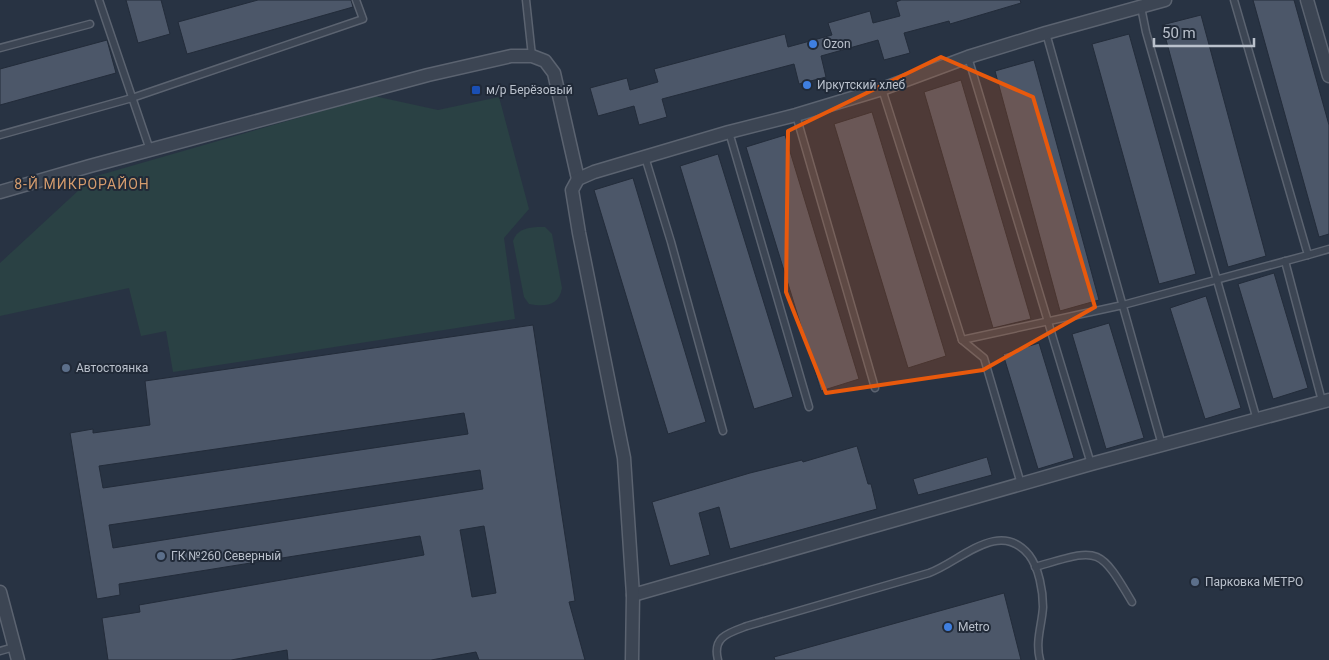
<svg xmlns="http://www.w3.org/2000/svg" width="1329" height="660" font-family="Roboto,sans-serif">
<rect width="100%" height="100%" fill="#283343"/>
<!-- green -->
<g fill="#2a4144">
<path d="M374,96L438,110L499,97L529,209L504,238L515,319L173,372L166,331L141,336L129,288L0,316V263L93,177Z"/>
<path d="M537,227H545L552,234L562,288C559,306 545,307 529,304L524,297L513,241C517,230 525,228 537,227Z"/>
</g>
<!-- building -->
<g fill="#4c5769" stroke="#232c3a" fill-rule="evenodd">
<path d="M126,0H161L170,34L138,43Z"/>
<path d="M258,0H351L353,7L187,54L178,22Z"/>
<path d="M901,0H1020L1021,3L950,24L949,21L904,33L910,53L884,60L878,40L821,56L826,77L799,84L794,64L662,99L667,117L639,125L634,106L598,116L590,88L627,78L630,90L658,82L654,69L785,34L788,47L832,35L828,23L870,11L873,23L900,16L896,2Z"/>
<path d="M1253,0H1294L1329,125V234L1319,237Z"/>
<path d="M1201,15L1266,256L1228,267L1162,25Z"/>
<path d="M1129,34L1196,274L1159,284L1092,44Z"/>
<path d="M107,40L116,73L0,105V69Z"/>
<path d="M1034,60L1099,300L1060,311L995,71Z"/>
<path d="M961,80L1031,319L993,328L924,92Z"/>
<path d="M872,112L946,356L908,368L834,124Z"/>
<path d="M785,135L859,379L821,391L746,147Z"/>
<path d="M718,154L793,397L754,409L680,166Z"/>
<path d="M633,178L706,422L668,434L594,190Z"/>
<path d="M1274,273L1308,388L1273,399L1238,284Z"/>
<path d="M1206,296L1241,408L1205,419L1170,308Z"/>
<path d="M1109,323L1144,438L1106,449L1072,334Z"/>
<path d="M533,325L575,601L569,602L585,660H479L476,652L431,660H288L287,650L231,660H108L102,618L140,612L139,605L424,555L420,536L119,584L120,595L97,599L70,433L93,429V433L150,425L145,381ZM464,413L468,434L103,488L99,466ZM480,470L483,489L113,548L109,525ZM484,526L496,593L472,597L460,530Z"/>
<path d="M1039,343L1074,458L1038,469L1003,354Z"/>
<path d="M857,446L868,484H871L877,509L730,549L719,507L699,513L710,555L670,566L652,502L750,473L802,460L803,462Z"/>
<path d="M987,457L992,475L918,495L913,479Z"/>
<path d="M1004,593L1021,660H775L774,657Z"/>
</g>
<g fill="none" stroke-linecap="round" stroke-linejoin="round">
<defs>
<g id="service">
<path d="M99,0L150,150"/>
<path d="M526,0L532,56"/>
<path d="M1141,7L1146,32L1257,420"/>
<path d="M1046,33L1162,445"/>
<path d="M0,48L90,24"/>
<path d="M968,57L1091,464"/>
<path d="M882,89L962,340L984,358L1021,484"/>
<path d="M796,115L875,388"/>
<path d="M729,132L809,407"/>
<path d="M0,135L132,98L363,19L356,0"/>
<path d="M645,157L671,242L723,431"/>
<path d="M1308,255L1329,249"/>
<path d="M1285,261L1322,401"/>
<path d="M962,340L1123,305L1308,255L1234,0"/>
<path d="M1035,567C1098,549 1098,544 1132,602"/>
<path d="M0,651L14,647"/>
<path d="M718,660C712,637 728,633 747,626L929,573C960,562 999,518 1029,555C1039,568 1043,591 1043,607C1042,625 1035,641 1040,660"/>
</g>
<g id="minor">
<path d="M1307,0L1329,76"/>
<path d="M0,192L90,166L428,75L511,56H532L545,61L554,73L578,179"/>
<path d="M0,592L18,660"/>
<path d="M633,595L1091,464L1329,400"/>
<path d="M632,660L633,595L624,458L579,233L572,190L578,179L594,172L729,132L796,115L882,89L968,57L1046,33L1165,0"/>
</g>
</defs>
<!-- service casing -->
<use href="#service" stroke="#5b6370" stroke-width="9"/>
<!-- minor casing -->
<use href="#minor" stroke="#5b6370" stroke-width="15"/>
<!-- service -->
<use href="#service" stroke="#3c4553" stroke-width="6"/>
<!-- minor -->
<use href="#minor" stroke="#3c4553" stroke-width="12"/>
</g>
<!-- marked area -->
<path fill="#e8590c" fill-opacity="0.2" stroke="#e8590c" stroke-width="4" stroke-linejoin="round" d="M941,57L1033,97L1095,307L983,370L826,393L786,292L788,131Z"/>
<!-- markers -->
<g fill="#3f7fe0" stroke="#212a38" stroke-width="2">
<circle cx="813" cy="44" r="5"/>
<circle cx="807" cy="85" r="5"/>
<circle cx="948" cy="627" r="5"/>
</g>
<rect fill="#1a4fb4" stroke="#212a38" stroke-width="2" x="471" y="85" width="10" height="10" rx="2.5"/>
<g fill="#5c6f8a" stroke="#212a38" stroke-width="2">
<circle cx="66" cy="368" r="5"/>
<circle cx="161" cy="556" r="5"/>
<circle cx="1195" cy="582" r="5"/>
</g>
<g text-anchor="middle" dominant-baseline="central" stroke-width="4" stroke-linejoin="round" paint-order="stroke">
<!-- poi labels -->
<g font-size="12" fill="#bac1cc" stroke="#212a38" text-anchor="start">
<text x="823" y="44">Ozon</text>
<text x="817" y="85">Иркутский хлеб</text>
<text x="486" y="90">м/р Берёзовый</text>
<text x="76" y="368">Автостоянка</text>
<text x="171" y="556">ГК №260 Северный</text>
<text x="1205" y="582">Парковка МЕТРО</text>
<text x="958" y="627">Metro</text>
</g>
<!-- neighbourhood labels -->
<g font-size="14" letter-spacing="1" fill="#d59c6d" stroke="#212a38">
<text x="82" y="184">8-Й МИКРОРАЙОН</text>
</g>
</g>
<!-- scale -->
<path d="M1154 38v8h100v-8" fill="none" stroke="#bac1cc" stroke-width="2.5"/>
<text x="1162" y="38" font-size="15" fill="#bac1cc" stroke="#212a38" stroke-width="4" paint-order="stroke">50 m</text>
</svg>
